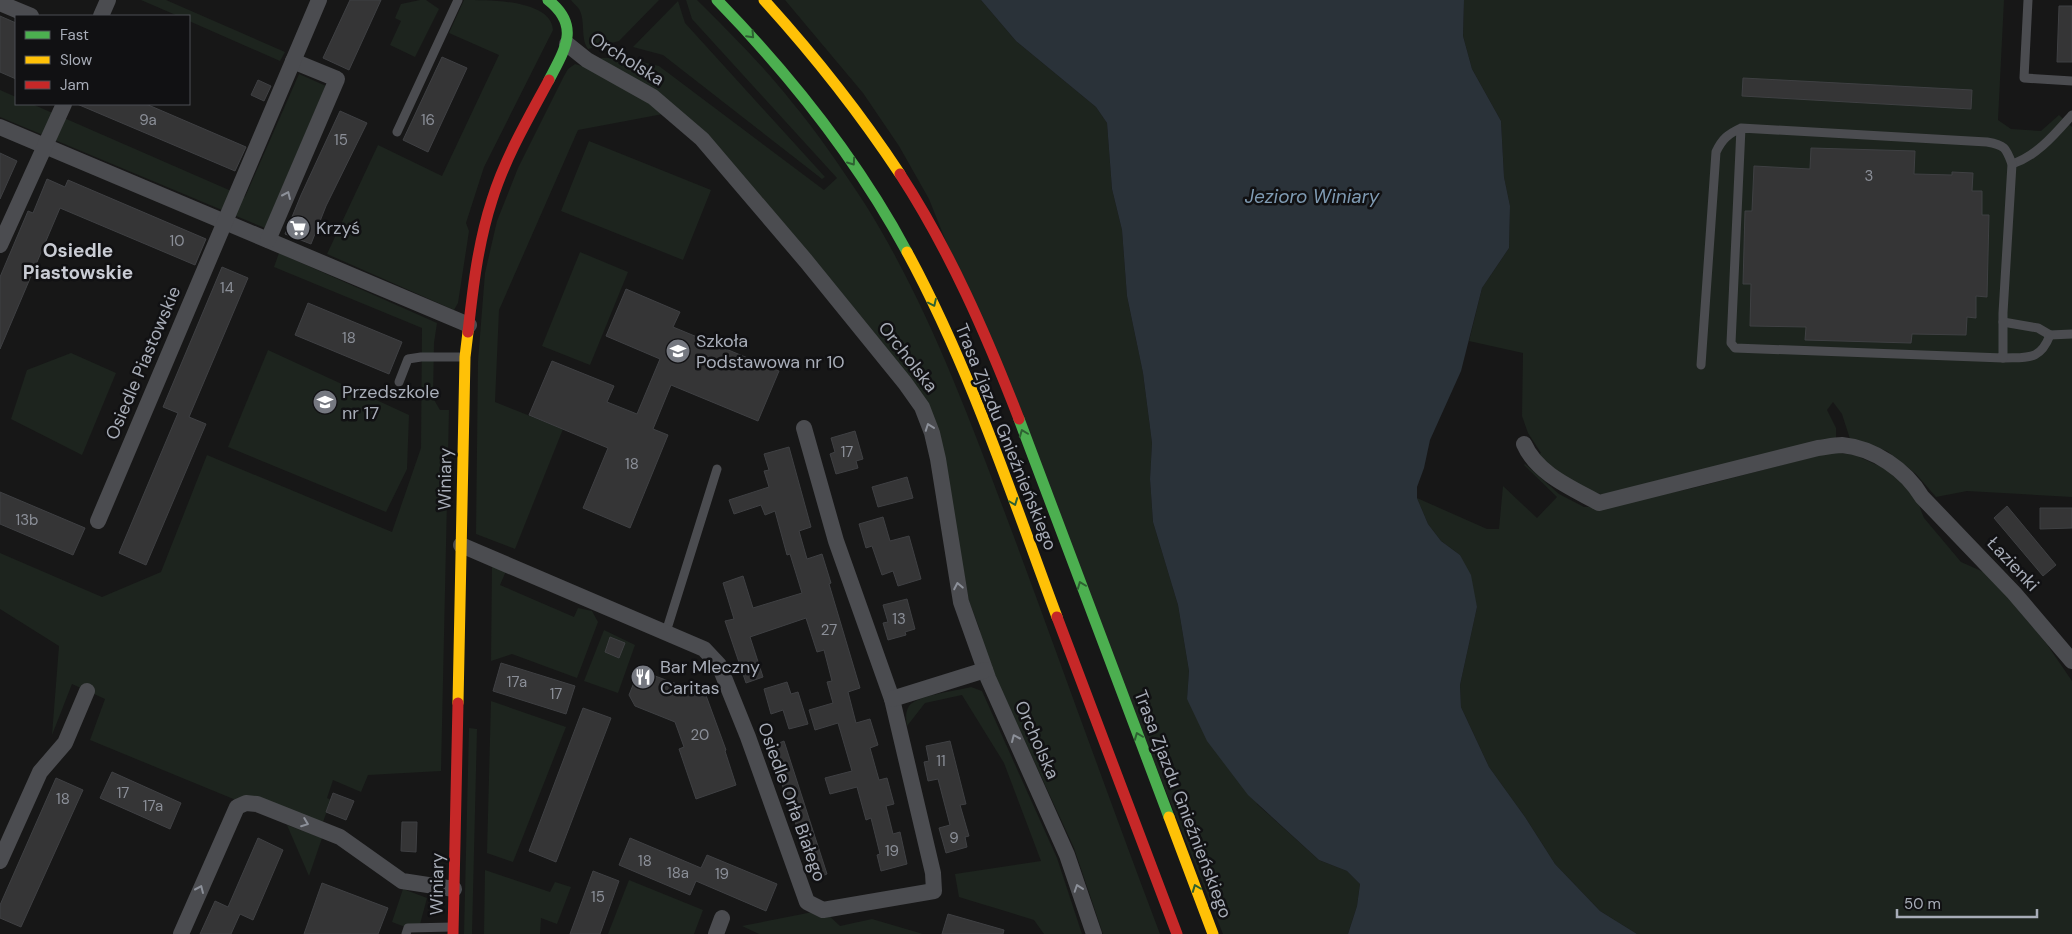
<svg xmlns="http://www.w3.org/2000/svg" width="2072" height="934" font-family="'DM Sans',sans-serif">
<rect width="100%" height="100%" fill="#171717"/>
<!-- green -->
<g fill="#1d241e">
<path d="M141,0H166L285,52L280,61L189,21V16H178Z"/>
<path d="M420,0H426L439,9L415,57L390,45L401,21L395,18L401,4Z"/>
<path d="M464,0C491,0 551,0 553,30L484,167L466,223L469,231L458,303L454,310L327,254L378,145L442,176L499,55L449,33Z"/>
<path d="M571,0H659L619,41L588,49C580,38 586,21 579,9C577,6 573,3 571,0Z"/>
<path d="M686,0H697C730,33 763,65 791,101C818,133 842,169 865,204C930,308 971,423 1014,537C1063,669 1110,802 1160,934H1103L1074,848L994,674L978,631L980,630L969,601L938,432L707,135L600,58H625L659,66L824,190L837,178L692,19Z"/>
<path d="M785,0H981L1016,41L1096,107L1107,123L1112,189L1122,230L1127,296L1143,373L1152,443L1150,479L1153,522L1178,605L1189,671L1187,699L1258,805L1319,860L1347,871L1360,884L1357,906L1348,934H1223L929,199L899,146L863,93Z"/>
<path d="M1464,0H2004L1998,120L2011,129L2041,131L2059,115L2072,127V497L1967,491L1936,497L1916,474L1887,451L1850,439L1842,414L1833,402L1827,410L1836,428V440L1604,495L1586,490L1533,457L1541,453L1528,433L1522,416L1523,353L1469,341L1482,288L1509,248L1510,206L1504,177L1501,121L1472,69L1463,36Z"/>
<path d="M678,1L685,23L825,177L822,179L663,55L633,47Z"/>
<path d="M575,64C601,71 642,96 663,114L578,130L499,310L495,402L563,429L515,549L476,534L478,361L485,273L497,221L518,168L564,76L568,69Z"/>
<path d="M299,74L326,86L265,228L0,117V90L16,97V104H32L245,197Z"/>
<path d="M589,141L711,190L683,260L561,211Z"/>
<path d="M580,252L628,272L590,365L542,346Z"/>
<path d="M279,253L437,323L434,343L433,398L440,410H449L441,771L368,775L361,792L333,780L327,798L331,800L323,822L277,817L90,740L105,699L72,684L52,735L59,646L0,609V553L102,597L161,572L207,455L392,532L421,448L422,328L274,267Z"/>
<path d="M268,350L409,415L407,469L386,512L228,447Z"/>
<path d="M71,353L116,373L82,455L11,419L27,370Z"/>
<path d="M1832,452L1855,455L1888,470L1919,498L1920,508L1924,518L1961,562L1988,574L2046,643L2072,681V934H1637L1600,911L1555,864L1525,817L1489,767L1461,707L1460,685L1477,607L1460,555L1441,541L1428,524L1417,498L1487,529H1499L1503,486L1537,518L1557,497L1524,465L1525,464L1559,494L1584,507H1604L1693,488Z"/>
<path d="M492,565L506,571L500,585L574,617L578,608L592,611L598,622L577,678L512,654L491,661Z"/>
<path d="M604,630L635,645L618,693L584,681Z"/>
<path d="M971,687L982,691L1057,858L1082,934H1044L1034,920L959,897L955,874L1041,861L1004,763L962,695L925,703L907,726C906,719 905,713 909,706C917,695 957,691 971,687Z"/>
<path d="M491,701L566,727L513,862L487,853Z"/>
<path d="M469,728L477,729L472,934H464Z"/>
<path d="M287,825L322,838L309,876Z"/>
<path d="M485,870L550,892L555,882L571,887L557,924L541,918L540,934H484Z"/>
<path d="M629,880L703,910L694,934H608Z"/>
<path d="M403,889L427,898L419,928H408L392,922Z"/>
<path d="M823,910L840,926L872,919L923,934H759L742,926Z"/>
</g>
<!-- water -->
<path fill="#2a3239" d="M981,0H1464L1463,36L1472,69L1501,121L1504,177L1510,206L1509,248L1482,288L1461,371L1430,440L1424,468L1417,487V498L1428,524L1441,541L1460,555L1471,575L1477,607L1460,685L1461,707L1489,767L1525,817L1555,864L1600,911L1637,934H1348L1357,906L1360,884L1347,871L1319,860L1248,795L1207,741L1187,699L1189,671L1178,605L1153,522L1150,479L1152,443L1143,373L1127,296L1122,230L1112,189L1107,123L1096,107L1016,41Z"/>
<!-- building -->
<g fill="#353536" stroke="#3f4043">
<path d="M350,0H381L349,70L323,58Z"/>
<path d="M2059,6H2072V62H2057Z"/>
<path d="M0,16L16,23V79L0,72Z"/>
<path d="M442,57L467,68L428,152L403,140Z"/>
<path d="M1743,78L1972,90L1971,109L1742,96Z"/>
<path d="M258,80L271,86L264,101L251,95Z"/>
<path d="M77,104H146L246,147L235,171Z"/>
<path d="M340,111L367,123L326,206L311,244L285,234L301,195Z"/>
<path d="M1811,148L1915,151L1914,174L1952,175V172L1973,173L1972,191H1982V215H1989L1987,297L1976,296V318L1967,317L1966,335L1912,334L1911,343L1805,340L1806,327L1750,326L1751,284H1743L1745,211H1752L1754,166L1810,169Z"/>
<path d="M0,153L17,161L0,199Z"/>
<path d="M47,179L65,187L68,180L206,239L195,265L60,208L0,349V277L28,211L33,213Z"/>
<path d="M222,267L248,278L189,417L206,424L146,565L119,553L178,413L163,407Z"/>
<path d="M626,289L680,312L673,327L779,371L758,421L671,385L653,429L668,435L630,528L583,508L608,448L529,415L552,361L614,386L607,402L637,414L660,359L606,336Z"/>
<path d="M308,303L402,342L389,374L295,335Z"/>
<path d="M855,431L863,459L856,461L858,468L836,474L830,454L835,452L831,438Z"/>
<path d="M789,447L811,527L799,531L807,559L822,554L831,583L829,584L860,688L848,692L856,723L870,719L878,745L870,748L879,780L887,778L894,804L886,806L893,834L900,832L907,864L881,871L877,855L880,854L871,818L866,820L857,787L830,794L825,778L852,771L838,723L815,730L809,710L833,703L827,682L832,681L824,650L817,652L806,618L750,637L763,677L746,683L725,621L734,619L723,583L743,576L753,608L802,593L790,554L787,555L775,511L765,515L761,505L734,514L729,500L769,487L764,471L769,470L764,454Z"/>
<path d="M907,477L913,498L878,507L872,487Z"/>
<path d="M0,492L85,528L73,555L0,524Z"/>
<path d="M2007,506L2056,565L2043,576L1994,518Z"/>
<path d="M2040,508H2072V528L2040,529Z"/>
<path d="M883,517L890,541L909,536L921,579L898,586L893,571L882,575L872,546L866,548L859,524Z"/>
<path d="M907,599L915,629L905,632L906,635L888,640L883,623L888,622L883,605Z"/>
<path d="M610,637L625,643L619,658L605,652Z"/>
<path d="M501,663L575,686L566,714L493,691Z"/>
<path d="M639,670L698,692L704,690L726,750L725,751L736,785L696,799L679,749L684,747L675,722L635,706L629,695Z"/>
<path d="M787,682L791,694L798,692L808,724L789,729L783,710L771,714L764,689Z"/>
<path d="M583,708L611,718L556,862L529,851Z"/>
<path d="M784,741L827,874L815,879L769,747Z"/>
<path d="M950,741L966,804L960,805L969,836L965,837L967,847L946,853L939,828L950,825L938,779L928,781L924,762L929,761L926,746Z"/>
<path d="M112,772L181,803L170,829L100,798Z"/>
<path d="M56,778L83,790L21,927L0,918V905Z"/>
<path d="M333,793L354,801L346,820L326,812Z"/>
<path d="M402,822H417L416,852L401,851Z"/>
<path d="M258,838L283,850L253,920L240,914L231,934H200L215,901L228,907Z"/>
<path d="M630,838L701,868L707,855L777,884L766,911L696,881L690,895L619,865Z"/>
<path d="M593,871L619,881L600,934H570Z"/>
<path d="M322,883L388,908L378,934H304Z"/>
<path d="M948,914L1004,930L1003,934H942Z"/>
</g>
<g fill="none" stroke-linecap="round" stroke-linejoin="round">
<!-- lane -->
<g stroke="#4b4c50" stroke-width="9">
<path d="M2028,0L2024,78L2072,81"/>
<path d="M397,132L458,0"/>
<path d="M2012,164C2037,156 2055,134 2072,115"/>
<path d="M2003,322L2038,328L2050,335C2040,361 2028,357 2003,358"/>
<path d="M2050,335L2072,334"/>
<path d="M1701,365L1716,152C1722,139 1728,134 1741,128L1987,142C2005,145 2006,148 2012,164L2003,313V358L1735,348L1731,343L1741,128"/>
<path d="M399,382L408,359L421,357H465"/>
<path d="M666,632L717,469"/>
<path d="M406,934L408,928L453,927"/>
</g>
<!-- street -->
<g stroke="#4b4c50" stroke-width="16">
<path d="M0,3L31,16"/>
<path d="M101,16L108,0"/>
<path d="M567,44L587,60L653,97L702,139L806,261L905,383L922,407L932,433L938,459L961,602L988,678L1067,855L1094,934"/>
<path d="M0,127L469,325"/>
<path d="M268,240L337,79L293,61"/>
<path d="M0,245L64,104"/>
<path d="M1524,444C1537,474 1572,488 1599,503L1818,448C1826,447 1834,445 1842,445C1874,448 1906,470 1922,497L2014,593L2072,661"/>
<path d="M98,521L319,0"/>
<path d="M461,545L704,649L719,665L748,737L807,902L823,910L934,891L933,873L892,699L836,541L804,428"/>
<path d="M892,699L985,670"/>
<path d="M0,861L40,772L65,743L87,691"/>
<path d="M181,934L237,807L246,803L257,804L340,837L402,881L454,889"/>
<path d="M716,934L722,918"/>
</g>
<!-- fast -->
<g stroke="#4caf50" stroke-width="11">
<path d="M548,0C581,26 565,49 549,80"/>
<path d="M717,0C791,76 857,159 907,252"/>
<path d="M1019,419L1169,817"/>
</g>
<!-- slow -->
<g stroke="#ffc107" stroke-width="11">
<path d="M764,0C814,55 859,112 900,174"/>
<path d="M907,252C970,368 1011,494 1057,617"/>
<path d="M458,703L465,357L468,332"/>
<path d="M1169,817L1213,934"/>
</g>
<!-- jam -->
<g stroke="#c62828" stroke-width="11">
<path d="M900,174C950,251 986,334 1019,419"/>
<path d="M468,332C473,287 478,243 492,200C505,158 528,119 549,80"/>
<path d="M1057,617L1177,934"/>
<path d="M453,934L458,703"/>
</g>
</g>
<!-- one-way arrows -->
<defs><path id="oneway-chevron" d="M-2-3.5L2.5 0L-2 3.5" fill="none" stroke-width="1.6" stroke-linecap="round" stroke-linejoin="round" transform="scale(1.25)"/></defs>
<g stroke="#2e6032">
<use href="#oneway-chevron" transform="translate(751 35) rotate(47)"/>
<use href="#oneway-chevron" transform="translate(852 162) rotate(55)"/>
<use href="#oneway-chevron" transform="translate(933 303) rotate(65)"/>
<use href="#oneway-chevron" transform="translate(1023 433) rotate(-111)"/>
<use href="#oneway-chevron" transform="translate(1014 502) rotate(69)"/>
<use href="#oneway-chevron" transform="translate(1081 585) rotate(-111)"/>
<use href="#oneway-chevron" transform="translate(1138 736) rotate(-111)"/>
<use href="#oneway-chevron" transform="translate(1196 888) rotate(-111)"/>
</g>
<g stroke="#8c9099">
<use href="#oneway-chevron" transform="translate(287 195) rotate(-66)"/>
<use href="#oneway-chevron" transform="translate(929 427) rotate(-110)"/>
<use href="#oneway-chevron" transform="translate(958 586) rotate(-101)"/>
<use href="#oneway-chevron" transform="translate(1015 738) rotate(-114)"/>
<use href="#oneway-chevron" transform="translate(305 823) rotate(21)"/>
<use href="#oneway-chevron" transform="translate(1078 888) rotate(-109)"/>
<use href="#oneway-chevron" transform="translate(200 889) rotate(-66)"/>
</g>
<!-- icons -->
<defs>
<symbol id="supermarket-disc" viewBox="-11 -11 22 22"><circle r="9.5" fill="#757880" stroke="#111113"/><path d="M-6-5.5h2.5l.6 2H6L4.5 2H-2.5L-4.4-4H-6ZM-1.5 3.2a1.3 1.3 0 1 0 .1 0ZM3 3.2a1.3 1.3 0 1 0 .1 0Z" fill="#fff"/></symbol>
<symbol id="school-disc" viewBox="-11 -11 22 22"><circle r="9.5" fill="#757880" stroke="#111113"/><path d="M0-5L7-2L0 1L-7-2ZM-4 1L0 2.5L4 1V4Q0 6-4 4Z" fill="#fff"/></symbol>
<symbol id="restaurant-disc" viewBox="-11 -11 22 22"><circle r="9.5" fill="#757880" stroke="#111113"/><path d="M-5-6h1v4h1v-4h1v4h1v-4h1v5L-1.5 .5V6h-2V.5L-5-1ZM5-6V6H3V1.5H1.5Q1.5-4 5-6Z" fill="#fff"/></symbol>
</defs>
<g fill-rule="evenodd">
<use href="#supermarket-disc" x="284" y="214" width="28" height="28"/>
<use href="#school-disc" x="664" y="337" width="28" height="28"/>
<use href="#school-disc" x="311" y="388" width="28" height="28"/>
<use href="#restaurant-disc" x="629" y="663" width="28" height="28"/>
</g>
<g text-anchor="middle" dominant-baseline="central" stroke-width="5" stroke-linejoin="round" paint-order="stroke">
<!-- number labels -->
<g font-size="15" fill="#8b8f98">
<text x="148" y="120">9a</text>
<text x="428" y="120">16</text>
<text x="341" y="140">15</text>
<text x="1869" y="176">3</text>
<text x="177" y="241">10</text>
<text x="227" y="288">14</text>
<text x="349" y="338">18</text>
<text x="847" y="452">17</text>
<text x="632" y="464">18</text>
<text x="27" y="520">13b</text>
<text x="899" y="619">13</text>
<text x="829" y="630">27</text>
<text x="517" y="682">17a</text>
<text x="556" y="694">17</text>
<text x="700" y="735">20</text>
<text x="941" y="761">11</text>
<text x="123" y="793">17</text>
<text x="63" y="799">18</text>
<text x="153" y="806">17a</text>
<text x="954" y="838">9</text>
<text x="892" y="851">19</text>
<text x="645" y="861">18</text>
<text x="678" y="873">18a</text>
<text x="722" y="874">19</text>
<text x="598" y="897">15</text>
</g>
<!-- street labels -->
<g font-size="18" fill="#a8adb8" stroke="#111113">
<text transform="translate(627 59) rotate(32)">Orcholska</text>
<text transform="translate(908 357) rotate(52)">Orcholska</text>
<text transform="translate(143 363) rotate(-67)">Osiedle Piastowskie</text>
<text transform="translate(1006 437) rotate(68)">Trasa Zjazdu Gnieźnieńskiego</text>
<text transform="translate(445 479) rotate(-89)">Winiary</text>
<text transform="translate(2013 564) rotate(47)">Łazienki</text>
<text transform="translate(1037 740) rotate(66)">Orcholska</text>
<text transform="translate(792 802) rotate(70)">Osiedle Orła Białego</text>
<text transform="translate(1183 804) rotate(69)">Trasa Zjazdu Gnieźnieńskiego</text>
<text transform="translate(437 884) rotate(-89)">Winiary</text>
</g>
<!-- poi labels -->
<g font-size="18" fill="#a8adb8" stroke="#111113" text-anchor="start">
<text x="316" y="228">Krzyś</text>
<text x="696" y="341">Szkoła<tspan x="696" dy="21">Podstawowa nr 10</tspan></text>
<text x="342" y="392">Przedszkole<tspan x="342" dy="21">nr 17</tspan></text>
<text x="660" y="667">Bar Mleczny<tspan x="660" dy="21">Caritas</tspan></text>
</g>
<!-- water labels -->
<g font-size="19" font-style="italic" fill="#7f9bb3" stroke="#111113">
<text x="1312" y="196">Jezioro Winiary</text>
</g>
<!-- neighbourhood labels -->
<g font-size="19" font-weight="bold" fill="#c9ccd4" stroke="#111113">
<text x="78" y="250">Osiedle<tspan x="78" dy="22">Piastowskie</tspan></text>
</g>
</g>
<!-- legend -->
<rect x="15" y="15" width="175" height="90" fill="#111113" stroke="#4d4f55"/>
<rect x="25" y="31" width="25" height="8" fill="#4caf50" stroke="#4d4f55"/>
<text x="60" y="40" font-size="15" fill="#a8adb8">Fast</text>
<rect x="25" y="56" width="25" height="8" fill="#ffc107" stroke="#4d4f55"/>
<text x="60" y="65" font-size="15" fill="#a8adb8">Slow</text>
<rect x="25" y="81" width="25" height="8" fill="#c62828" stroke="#4d4f55"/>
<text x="60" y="90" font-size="15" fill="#a8adb8">Jam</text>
<!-- scale -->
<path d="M1897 909v8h140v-8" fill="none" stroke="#a8adb8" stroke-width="2.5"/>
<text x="1904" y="909" font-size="15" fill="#a8adb8" stroke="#111113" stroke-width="4" paint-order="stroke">50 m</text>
</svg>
